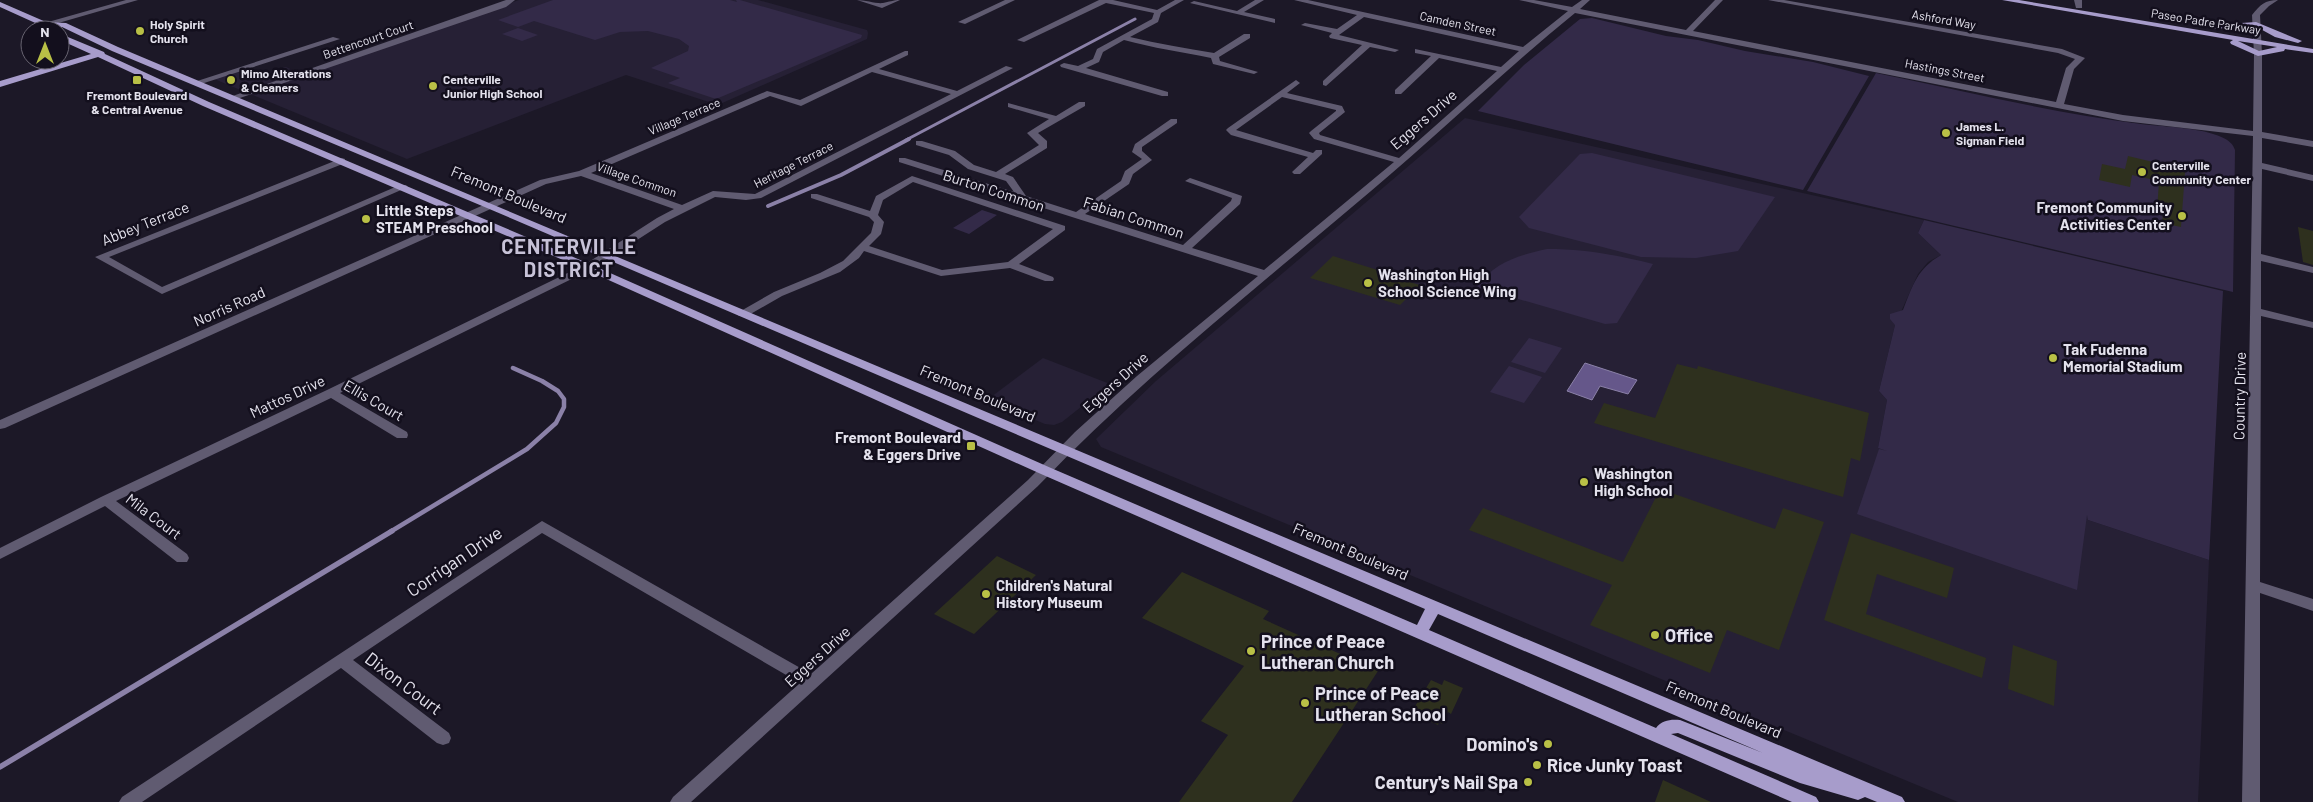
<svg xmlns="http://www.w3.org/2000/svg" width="2313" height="802" font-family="Barlow,sans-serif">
<rect width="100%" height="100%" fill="#1c1827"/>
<!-- built -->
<g fill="#262035">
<path d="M519,0H758L867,30L868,33L867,39L720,104H715L626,75L407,159L248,93Z"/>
<path d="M286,67L299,73L245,92L212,78L240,69L257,76Z"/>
<path d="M1465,118L1924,220L1918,233L1941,255L1928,262L1918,274L1895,325L1879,391L1887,400L1878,448L2088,515V520L2209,560L2198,802H1958L1101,447L1096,439L1156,381Z"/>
<path d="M1043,358L1110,384L1062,422L1054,425L1045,424L987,400Z"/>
</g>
<!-- green -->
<g fill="#332a48">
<path d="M553,0H730L737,2L736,0H740L862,35L861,38L716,99L668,83L680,78L651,68L688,51L689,46L679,39L648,31L620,32L595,40L534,21L518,27L498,20Z"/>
<path d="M1592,18L1666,36L1698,40L1745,51L1813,62L1869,76L1803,190L1478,111L1524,65L1580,19Z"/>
<path d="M518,28L538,35L522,41L502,34Z"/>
<path d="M1876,73C1964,91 2052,113 2141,124C2160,127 2230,127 2235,150L2233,292L1807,191Z"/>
<path d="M1592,153L1775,197L1738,251L1696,258L1641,257L1529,228L1519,217L1580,154Z"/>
<path d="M982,210L997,215L969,234L953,228Z"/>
<path d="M1924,220L2223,291L2209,560L2088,520L2087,515L2077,590L1857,514L1879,449L1887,451L1878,448L1887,400L1879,391L1895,325L1890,319V314L1903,310C1913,285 1917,269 1941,255L1918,233Z"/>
<path d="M1547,249C1584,249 1617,255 1653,264L1617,323L1605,324L1477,287C1494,262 1519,255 1547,249Z"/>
<path d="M1529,338L1562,348L1545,373L1511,362Z"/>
<path d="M1509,366L1542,377L1524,403L1490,392Z"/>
</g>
<!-- water -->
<path fill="#65578a" stroke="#8b81a8" d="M1585,363L1637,380L1628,394L1600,386L1592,400L1567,391Z"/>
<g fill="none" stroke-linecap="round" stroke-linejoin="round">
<!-- stream-far3 -->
<path stroke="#8b81a8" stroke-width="3" d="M906,140L1135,19"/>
<!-- stream-far2 -->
<path stroke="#8b81a8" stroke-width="4" d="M768,206L841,175L909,139"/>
<!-- stream-far1 -->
<path stroke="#8b81a8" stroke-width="4.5" d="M390,532L527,449L556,423L564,407V399L558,391L542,381L513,368"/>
<!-- stream -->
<path stroke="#8b81a8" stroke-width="5.5" d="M0,767L392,531"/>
</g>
<!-- building -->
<g fill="#2e301e">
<path d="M2128,156L2153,162V165L2185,172L2181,227L2162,223L2163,212L2157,211L2159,181L2132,175L2130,187L2099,180L2102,164L2125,169Z"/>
<path d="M2298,227L2313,231V265L2303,262Z"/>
<path d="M1333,256L1403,278L1402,280L1420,285L1400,305L1310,278Z"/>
<path d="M1677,364L1697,369L1698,366L1869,413L1860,461L1851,458L1843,497L1594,423L1604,403L1655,418Z"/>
<path d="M1660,489L1775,529L1783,508L1824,522L1779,650L1727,630L1710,673L1590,625L1612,585L1469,530L1483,508L1623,562Z"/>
<path d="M1851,533L1954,568L1947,598L1877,574L1866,614L1986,658L1982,678L1824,620Z"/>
<path d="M997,556L1036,575L974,634L934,614Z"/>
<path d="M1182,572L1269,611L1263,619L1378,671L1292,802H1179L1228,735L1201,721L1244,666L1142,618Z"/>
<path d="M2013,645L2057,661L2054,706L2008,689Z"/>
<path d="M1431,680L1442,685L1444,680L1463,688L1451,714L1448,712L1442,724L1439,722L1438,725L1411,713Z"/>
<path d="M1663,780L1711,802H1655Z"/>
</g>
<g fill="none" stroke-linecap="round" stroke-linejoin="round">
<!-- minor -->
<g fill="#605b71" fill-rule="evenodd">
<path d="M126,0H138L48,26L41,24Z"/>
<path d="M506,0H515L506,7L234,100L227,98Z"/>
<path d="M857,0C865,0 877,4 883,3C889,2 893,0 900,0L882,8Z"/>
<path d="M1005,0H1015L965,24L958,22Z"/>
<path d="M1099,0H1113L1157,10L1175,0H1184L1161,13L1158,22L1130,37C1158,44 1186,48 1214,53L1244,34H1250V38L1219,57L1220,61L1258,72L1254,74L1213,64L1211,58C1182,52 1153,48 1124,40L1103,52L1099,62L1086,68L1168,92V96H1162L1061,67L1060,65L1064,63L1078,66L1093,59L1097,49L1152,19L1154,13L1106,3L1024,42L1017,40Z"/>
<path d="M1255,0H1264L1244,12L1275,19V23L1190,3L1194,1L1237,11Z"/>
<path d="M1294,0H1308L1523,47L1568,11L1519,0H1534L1572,7L1582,0H1590L1580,9L1686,30L1715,0H1723L1693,31L2056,102L2066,68L2075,59L2058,53L1768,0H1784L2062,49L2085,58L2074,69L2064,104L2123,115L2253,131L2254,54L2252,15C2260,5 2265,0 2278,0L2269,6L2260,15L2262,54V132L2313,141V147L2262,138V163L2313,175V181L2262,169L2261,254L2313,267V273L2261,261V309L2313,322V328L2261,316L2260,582L2313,599V611L2260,593V802H2242L2253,136L2123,121L1575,13C1505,70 1441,132 1371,191C1258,287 1141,379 1038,486L691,802H670L673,797L800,683L542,533L353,660L449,733L451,738L449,743L443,745L437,743L341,668L142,802H119L122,797L542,521L811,674L1028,480L1075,432L1137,376L1258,276L899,162V158H905L1014,192L1006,181L968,169L949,155L916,145V141H922L955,151L974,165L996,172L1039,145L1027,133L1049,119L1008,107V103L1056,116L1079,102H1085V106L1038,133L1047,141V148L1005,174L1013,177L1026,196L1076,212L1121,181L1125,171L1142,159L1132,152L1135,144L1171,119H1177V123L1142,147V151L1152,160L1133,174L1129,184L1085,214L1183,245L1231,201L1232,198L1185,181L1190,178L1193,179L1242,196L1240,204L1192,248L1264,270L1394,162L1314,139L1309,133L1311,131L1336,111V110L1282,97L1236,130L1313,153L1316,150H1322V154L1300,174H1294L1292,172L1308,157L1231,135L1226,130L1228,128L1296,80L1300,83L1287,93L1342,106L1345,112L1319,133L1320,135L1399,158L1497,71L1439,58L1401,94H1395V90L1431,56L1415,53V49L1501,67L1519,51L1364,17L1339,35L1399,50L1395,52L1370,47L1326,86L1323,85V81L1362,45L1330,38L1329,36L1332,33L1301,25L1305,23L1337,29L1357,15Z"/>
<path d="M2074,0H2082V8H2076Z"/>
<path d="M333,37L340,39L198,85L191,83Z"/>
<path d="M905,51H908V55L879,69L957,91L1006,66L1013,68L761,198L746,200L715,197L665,222L592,269L340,393L407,432L408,435L407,438H397L331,398L116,501L187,554L189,558L187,562H177L105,506L0,559V548L101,497L327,390L584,265L657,218L674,209L581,176L546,184L5,428L0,429V420L540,180L579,171L767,91L800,100ZM872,72L951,94L755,194L713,191L682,205L591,173L770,96L801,106Z"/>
<path d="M342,158L345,159V163L109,257L162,287L400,185H406L408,187L162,294L95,257Z"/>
<path d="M912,176L1065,226V230L1019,264L1053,277L1054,279L1053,281H1045L1010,268L941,276L864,251L859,258L840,272L782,296L747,316H739L737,314L739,312L774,292L820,273L843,261L871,233L874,222L869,217L811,198V194H817L870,211L876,196ZM913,182L1053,229L1008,262L942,270L869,246L881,234L884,222L878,215L883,200Z"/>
</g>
<!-- major -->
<g fill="#a79ccb" fill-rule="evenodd">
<path d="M2002,0H2019L2313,49V53L2285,49L2284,51L2258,56L2231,44L2230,42L2233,40ZM2238,41L2277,47L2259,51Z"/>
<path d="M0,2L46,22L66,23L118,47L1902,797L1905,802H1877L1865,797L1858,800L1800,783L1678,733L1671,734L1816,797L1819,802H1792L1041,474L584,269L203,106L98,57L0,87V81L91,54L60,40V35H63L104,52L105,54L209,102L592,265L1051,468L1417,625L1425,609L487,208L112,51L62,27L42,26L0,7ZM1438,614L1763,753L1680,720C1671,719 1662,720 1656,728L1429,630Z"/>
<path d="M2256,22L2302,41L2298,43L2275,37L2255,26L2212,29L2208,27L2212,25Z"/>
</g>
</g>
<!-- markers -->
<g fill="#b9c046" stroke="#130f1d" stroke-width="2">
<circle cx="140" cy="31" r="5"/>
<rect x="132" y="75" width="10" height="10" rx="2.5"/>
<circle cx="231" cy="80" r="5"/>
<circle cx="433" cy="86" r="5"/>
<circle cx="1946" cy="133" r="5"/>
<circle cx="2142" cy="172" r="5"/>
<circle cx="2182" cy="216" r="5"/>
<circle cx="366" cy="219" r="5"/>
<circle cx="1368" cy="283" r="5"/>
<circle cx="2053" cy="358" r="5"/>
<rect x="966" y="441" width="10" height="10" rx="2.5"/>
<circle cx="1584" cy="482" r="5"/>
<circle cx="986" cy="594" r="5"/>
<circle cx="1655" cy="635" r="5"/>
<circle cx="1251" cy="651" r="5"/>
<circle cx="1305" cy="703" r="5"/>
<circle cx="1548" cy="744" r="5"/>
<circle cx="1537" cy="765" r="5"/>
<circle cx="1528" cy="782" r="5"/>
</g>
<g text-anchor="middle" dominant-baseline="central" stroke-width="5" stroke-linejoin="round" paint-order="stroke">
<!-- far-street labels -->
<g font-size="12" fill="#e4e2ed" stroke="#130f1d">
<text transform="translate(1944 19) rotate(10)">Ashford Way</text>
<text transform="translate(2206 21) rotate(9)">Paseo Padre Parkway</text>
<text transform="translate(1458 23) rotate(12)">Camden Street</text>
<text transform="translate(368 39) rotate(-19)">Bettencourt Court</text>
<text transform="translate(1945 70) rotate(11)">Hastings Street</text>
<text transform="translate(684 116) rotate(-23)">Village Terrace</text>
<text transform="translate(793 164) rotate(-27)">Heritage Terrace</text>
<text transform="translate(637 179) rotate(19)">Village Common</text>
</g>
<!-- far-poi labels -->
<g font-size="12" font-weight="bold" fill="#e4e2ed" stroke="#130f1d" text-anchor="start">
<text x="150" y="24">Holy Spirit<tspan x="150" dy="14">Church</tspan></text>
<text x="241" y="73">Mimo Alterations<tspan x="241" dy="14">&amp; Cleaners</tspan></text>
<text x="443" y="79">Centerville<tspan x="443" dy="14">Junior High School</tspan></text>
<text x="137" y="95" text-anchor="middle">Fremont Boulevard<tspan x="137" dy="14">&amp; Central Avenue</tspan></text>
<text x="1956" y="126">James L.<tspan x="1956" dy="14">Sigman Field</tspan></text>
<text x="2152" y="165">Centerville<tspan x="2152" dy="14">Community Center</tspan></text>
</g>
<!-- street labels -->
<g font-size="15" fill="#e4e2ed" stroke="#130f1d">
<text transform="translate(1423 119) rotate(-41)">Eggers Drive</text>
<text transform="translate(994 190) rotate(18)">Burton Common</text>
<text transform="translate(509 194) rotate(23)">Fremont Boulevard</text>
<text transform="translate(1134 217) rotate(18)">Fabian Common</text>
<text transform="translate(145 223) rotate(-22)">Abbey Terrace</text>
<text transform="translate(229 306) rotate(-24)">Norris Road</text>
<text transform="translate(1115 382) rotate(-42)">Eggers Drive</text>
<text transform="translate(978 393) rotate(23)">Fremont Boulevard</text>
<text transform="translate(287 396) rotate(-25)">Mattos Drive</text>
<text transform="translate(2239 396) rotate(-89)">Country Drive</text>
<text transform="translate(374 400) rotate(30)">Ellis Court</text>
<text transform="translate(154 516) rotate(37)">Mila Court</text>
<text transform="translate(1351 551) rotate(23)">Fremont Boulevard</text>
<text transform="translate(817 656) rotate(-42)">Eggers Drive</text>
<text transform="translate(1724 709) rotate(23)">Fremont Boulevard</text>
</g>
<!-- poi labels -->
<g font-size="15" font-weight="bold" fill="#e4e2ed" stroke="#130f1d" text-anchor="start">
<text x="2172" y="207" text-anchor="end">Fremont Community<tspan x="2172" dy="17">Activities Center</tspan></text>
<text x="376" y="210">Little Steps<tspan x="376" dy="17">STEAM Preschool</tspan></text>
<text x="1378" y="274">Washington High<tspan x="1378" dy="17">School Science Wing</tspan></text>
<text x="2063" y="349">Tak Fudenna<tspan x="2063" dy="17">Memorial Stadium</tspan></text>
<text x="961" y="437" text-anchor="end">Fremont Boulevard<tspan x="961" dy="17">&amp; Eggers Drive</tspan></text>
<text x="1594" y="473">Washington<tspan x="1594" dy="17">High School</tspan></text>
<text x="996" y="585">Children's Natural<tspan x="996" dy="17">History Museum</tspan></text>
</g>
<!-- near-street labels -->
<g font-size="18" fill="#e4e2ed" stroke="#130f1d">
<text transform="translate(454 561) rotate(-34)">Corrigan Drive</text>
<text transform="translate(404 683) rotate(37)">Dixon Court</text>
</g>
<!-- near-poi labels -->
<g font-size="18" font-weight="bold" fill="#e4e2ed" stroke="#130f1d" text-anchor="start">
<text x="1665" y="635">Office</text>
<text x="1261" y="641">Prince of Peace<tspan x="1261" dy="21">Lutheran Church</tspan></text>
<text x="1315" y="693">Prince of Peace<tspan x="1315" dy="21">Lutheran School</tspan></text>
<text x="1538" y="744" text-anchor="end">Domino's</text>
<text x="1547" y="765">Rice Junky Toast</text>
<text x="1518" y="782" text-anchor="end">Century's Nail Spa</text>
</g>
<!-- district labels -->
<g font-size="20" font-weight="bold" letter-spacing="1" fill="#c7c2d7" stroke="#130f1d">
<text x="569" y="246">CENTERVILLE<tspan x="569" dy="23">DISTRICT</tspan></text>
</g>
</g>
<!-- north arrow -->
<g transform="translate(45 45)"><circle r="24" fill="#130f1d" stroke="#676370"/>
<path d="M0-4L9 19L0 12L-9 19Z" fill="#b9c046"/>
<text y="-8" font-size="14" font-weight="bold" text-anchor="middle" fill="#e4e2ed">N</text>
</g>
</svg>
